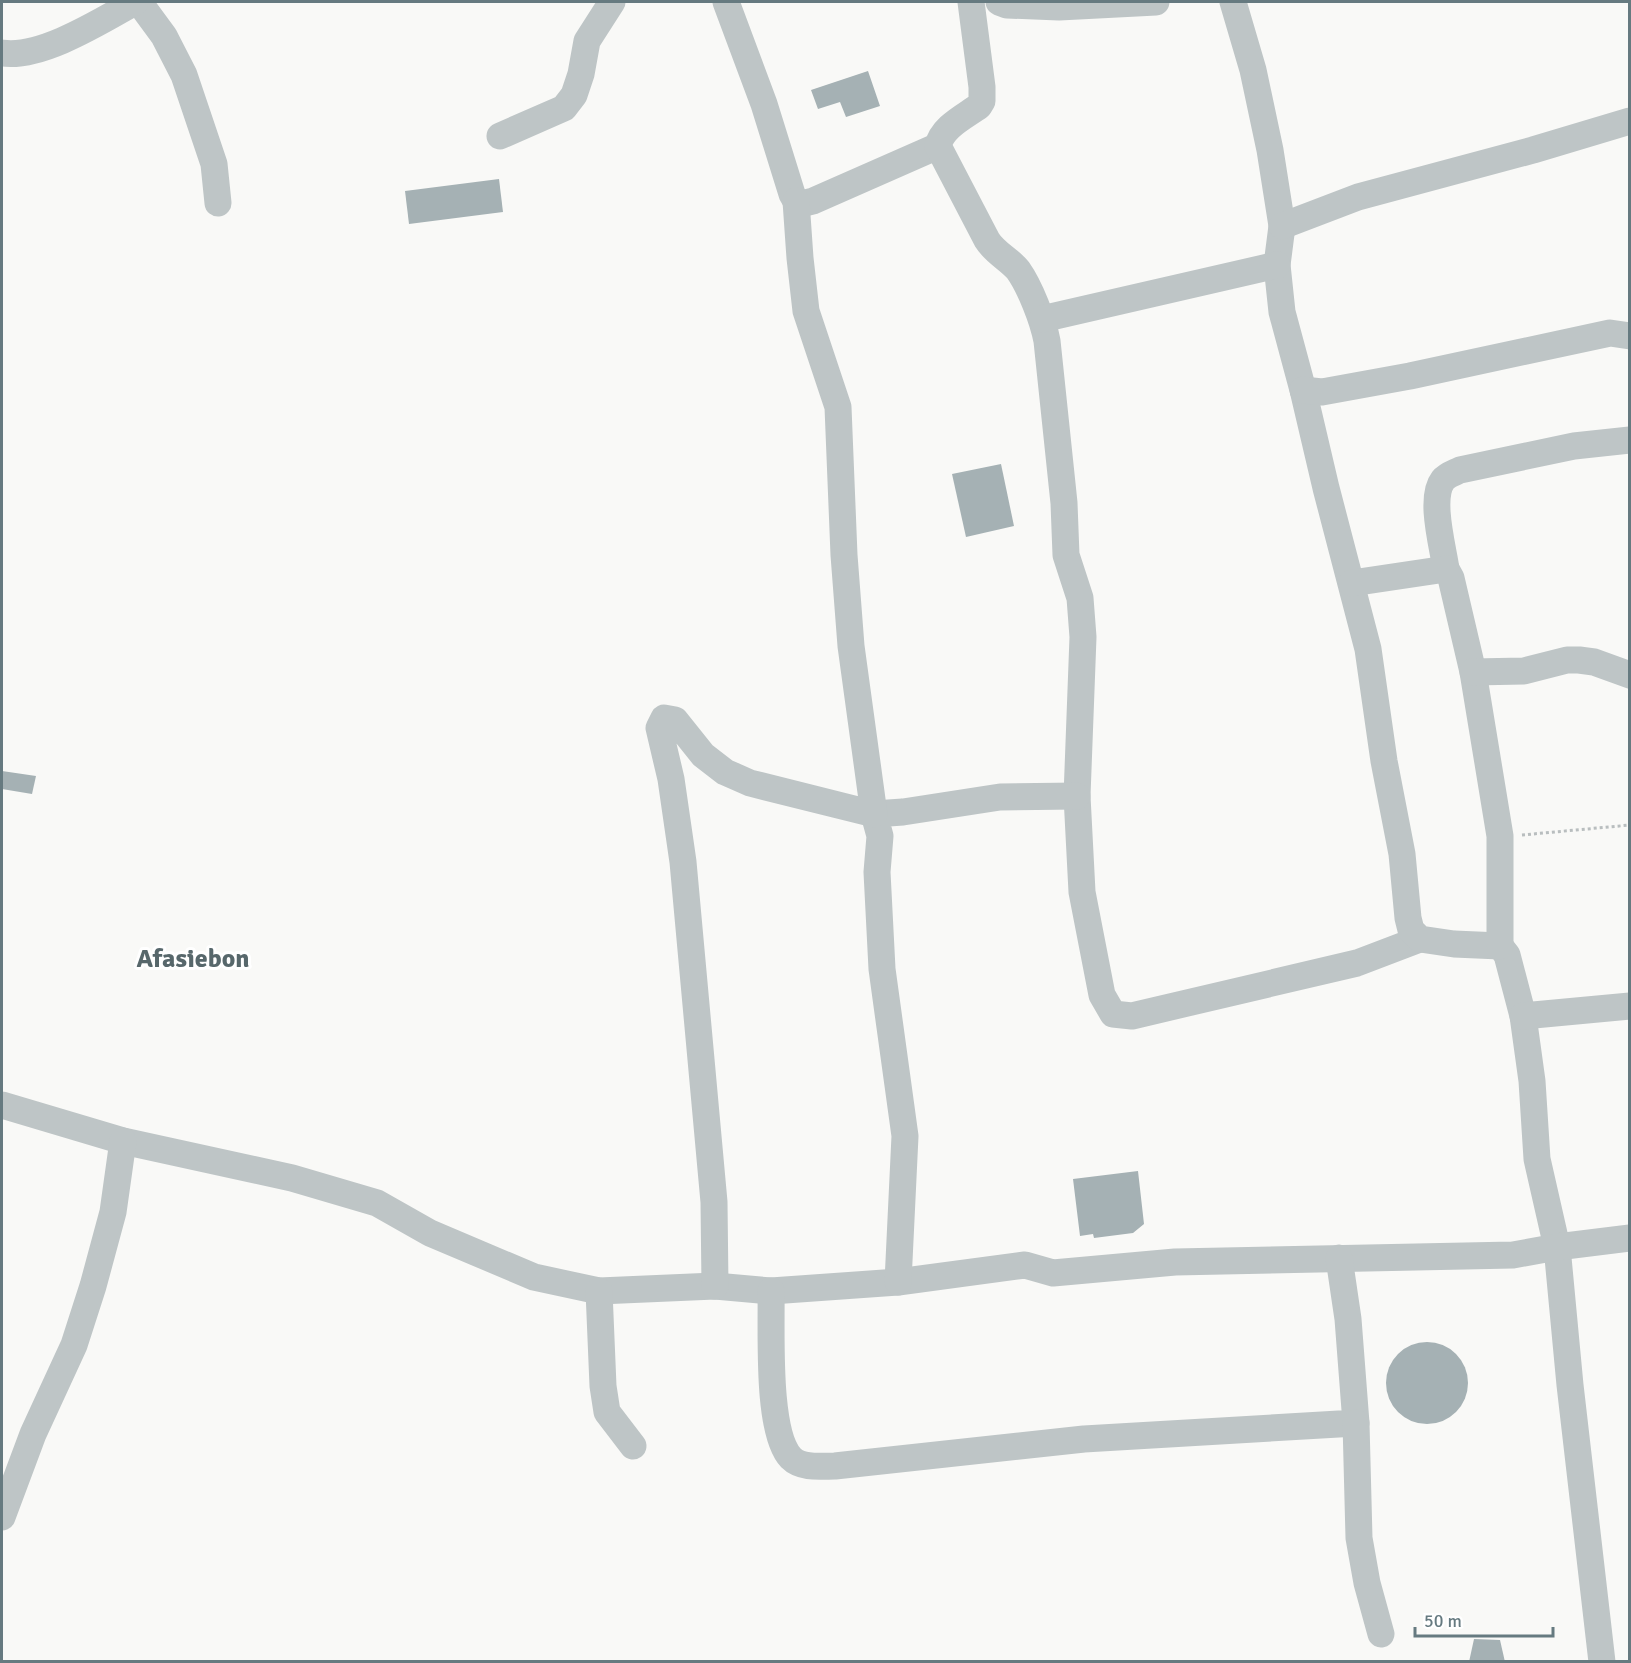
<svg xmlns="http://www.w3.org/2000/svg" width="1631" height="1663" font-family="Signika,sans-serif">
<rect width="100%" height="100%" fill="#f9f9f7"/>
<!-- building -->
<g fill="#a5b1b4">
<path d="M868,71L880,106L846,117L840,102L818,109L811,90Z"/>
<path d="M499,179L503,212L409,224L405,191Z"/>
<path d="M1001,464L1014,526L966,537L952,474Z"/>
<path d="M2,771L36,776L32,794L2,789Z"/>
<path d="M1138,1171L1144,1224L1133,1233L1094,1238L1093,1234L1080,1236L1073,1179Z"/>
<circle cx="1427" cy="1383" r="41"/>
<path d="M1474,1639L1500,1640L1505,1662H1469Z"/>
</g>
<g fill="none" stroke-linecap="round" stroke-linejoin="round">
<!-- path -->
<path stroke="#b9bebf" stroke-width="3" stroke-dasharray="3 3" stroke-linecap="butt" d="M1522,835L1630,825"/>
<!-- minor -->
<g stroke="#bec5c6" stroke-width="27">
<path d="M139,2L164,36L184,75L214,164L218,203"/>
<path d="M726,2L764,104L792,194L796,201L805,203L813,201L938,146"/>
<path d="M971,2L982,87V101L979,106C964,117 942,127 938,146L987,240C995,253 1009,259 1018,270C1030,287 1043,320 1047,341L1064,503L1066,555L1080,598L1083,637L1077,796L1082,892L1102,995L1113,1014L1132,1016L1357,963L1420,939"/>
<path d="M999,2L1007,5L1059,7L1156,2"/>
<path d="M1233,2L1253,70L1270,150L1282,226L1277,265L1282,312L1303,390L1326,488L1368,649L1384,761L1402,854L1408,918L1411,930L1420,939L1454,944L1500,946L1507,955L1523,1016L1532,1081L1537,1159L1557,1247L1570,1385L1602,1662"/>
<path d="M2,53C41,59 101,21 135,2"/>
<path d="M500,136L564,108L574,95L581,74L587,41L612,2"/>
<path d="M1282,226L1358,197L1533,150L1630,121"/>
<path d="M1042,319L1277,265"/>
<path d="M1303,390L1322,392L1410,376L1610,333L1630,336"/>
<path d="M1446,569C1443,547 1429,498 1443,480C1447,475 1454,473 1460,470L1574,446L1630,440"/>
<path d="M1352,583L1446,569L1451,578L1473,672L1500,836V946"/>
<path d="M1473,672L1524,671L1567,660H1579L1594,662L1630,675"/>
<path d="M1523,1016L1630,1006"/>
<path d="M2,1105L123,1141L292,1178L377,1203L430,1233L534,1277L599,1291L715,1286L771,1291L898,1282L1025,1265L1053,1273L1175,1262L1513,1255L1557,1247L1630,1238"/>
<path d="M898,1282L905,1136L882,969L877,872L880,836L874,814L903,812L1000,797L1077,796"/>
<path d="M715,1286L714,1202L683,862L671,779L659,728L664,718L675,720L703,755L725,772L750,783L874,814L851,646L844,555L838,407L806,311L800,258L796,201"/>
<path d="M599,1291L603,1386L607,1412L633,1446"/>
<path d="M771,1291C772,1329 766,1432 791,1458C802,1469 822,1466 835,1466L1084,1439L1356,1423L1348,1319L1339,1258"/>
<path d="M1356,1423L1359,1538L1367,1583L1381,1634"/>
<path d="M2,1517L33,1434L74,1345L93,1286L113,1212L123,1141"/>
</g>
</g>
<g text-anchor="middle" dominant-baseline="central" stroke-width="6" stroke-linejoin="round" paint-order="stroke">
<!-- quarter labels -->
<g font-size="26" font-weight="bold" fill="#57676b" stroke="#fff">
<text x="193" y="959">Afasiebon</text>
</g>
</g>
<!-- border -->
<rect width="1631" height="1663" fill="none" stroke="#667a80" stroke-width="6"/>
<!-- scale -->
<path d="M1415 1627v9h138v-9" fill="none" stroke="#667a80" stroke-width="3"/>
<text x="1424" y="1627" font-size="18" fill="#667a80" stroke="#ffffff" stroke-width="4.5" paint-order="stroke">50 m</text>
</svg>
